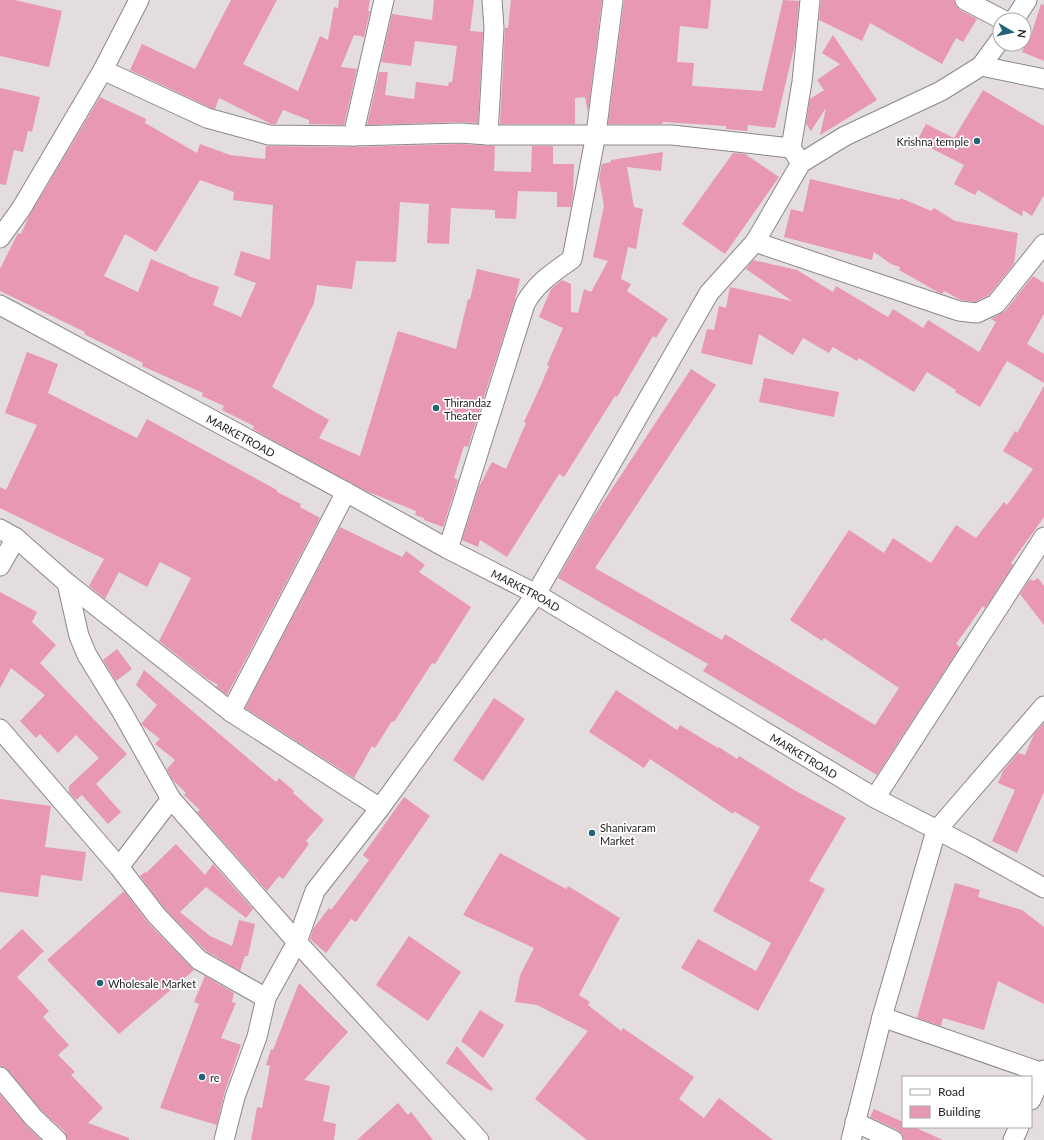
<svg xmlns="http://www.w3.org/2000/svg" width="1044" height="1140" font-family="Lato,sans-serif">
<rect width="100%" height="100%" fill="#e3ddde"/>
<!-- building -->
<g fill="#e898b2" fill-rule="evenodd">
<path d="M0,0H15L62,11L49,67L0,56Z"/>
<path d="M231,0H277L243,64L298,91L320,36L328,40L334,7L338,8L339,0H370L368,11H370L364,37L354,35L341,67L357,69L344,125L309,124V120L283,110L276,124H271L219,98L215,109L211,108L130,70L142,44L195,69Z"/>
<path d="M434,0H474L470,31L483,32L478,123L460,122L367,125L379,72H388L385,95L414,99L416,82L448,86L449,82H452L457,46L415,41L411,66L381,62L392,14L432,20Z"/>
<path d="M511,0H602L588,113L585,97L575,98V124H500L505,28H508Z"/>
<path d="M624,0H711L708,29L680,26L677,62L694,63L692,86L762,91L783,0L799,1L795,44L775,128L748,125L747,131L726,129V126L663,122L662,124H608Z"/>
<path d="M821,0H954L956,6L960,10L977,19L963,42L956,38L942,64L870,23L862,41L819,20Z"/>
<path d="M1041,4L1044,5V61L1022,52L1029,34L1031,35Z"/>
<path d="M833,35L877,100L820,135L826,108L811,131L806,124L810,99L824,90L817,80L840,64L822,53Z"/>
<path d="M0,88L40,97L32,132L28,131L23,152L14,150L6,185L0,184Z"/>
<path d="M983,90L1044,126V195L1032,216L1023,210L1022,216L978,190L975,195L954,184L964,165L917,141L926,124L954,138Z"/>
<path d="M100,97L146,119L145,123L197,153L200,144L230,155L265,159L266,146L353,147L460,144L495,146L494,171L531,172L532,146H553V164H574L573,195L571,207H557V192L518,191L516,219L495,218V210L451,208L449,244L427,243L429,204L400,202L396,262L356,261L352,289L317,285L314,303L272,387L329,420L319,438L360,456L398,331L456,349L468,299L470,300L477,269L520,279L515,300L468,447L464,446L454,478L458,480L443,527L424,520V518L415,515L416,511L366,491L269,438L253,429L254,426L222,410L224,406L202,396L203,393L142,366L143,363L84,334L85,332L0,291V269L18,233L21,234L29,216ZM200,180L234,192L233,200L273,205L270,260L241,251L234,275L256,283L241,317L213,305L219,287L188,276V275L151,259L138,292L104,276L125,234L156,252Z"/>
<path d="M663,152L661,171L627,167L634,207L643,209L636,249L628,247L621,279L631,284L627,291L668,319L656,338L653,336L650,341L617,397L615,396L564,477L559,474L507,557L480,540L478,547L462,540L479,487L492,462L506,469L526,423L524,422L541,385L549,366L547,365L563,328L539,317L551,289L562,280L571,284V312L578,313L584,289L591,292L608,261L593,257L604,206L599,178L602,164L611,162V160Z"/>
<path d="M733,153L745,154L779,177L725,254L682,224Z"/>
<path d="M810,179L900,200L901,198L931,211L934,208L955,221L1018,233L1014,264L989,295L975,302L961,300L944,291L942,294L936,291L899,270L900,267L891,264L874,252L872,260L784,237L791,209L803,212Z"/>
<path d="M753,260L797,270L833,292L836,286L888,317L893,309L923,328L928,320L979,352L996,322L991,319L1005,311L1033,276L1044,283V314L1027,344L1044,354V383L1007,361L980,407L955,392L956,390L927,372L914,392L859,358L857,361L833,347L829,353L803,338L793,355L759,334L752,365L701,353L707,329L714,330L719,306L726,308L730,287L792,301L746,269Z"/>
<path d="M27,352L58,364L48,393L137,438L147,419L277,490V492L301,504L300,507L320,518L227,695L216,687L218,685L206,678L159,641L191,578L160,562L147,587L119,572L105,599L89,586L104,559L0,508V487L6,490L37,425L5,413Z"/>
<path d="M691,369L716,385L595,568L722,640L725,634L875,725L899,688L824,638L822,641L790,620L849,530L884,553L893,538L931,563L956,525L976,538L1004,502L1007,505L1033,469L1003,451L1015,431L1017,433L1044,386V517L1011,563L1013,565L991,599L985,608L983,606L956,644L960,647L877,775L703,671L708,664L558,578L592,519Z"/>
<path d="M764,378L839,392L834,417L759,402Z"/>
<path d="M340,527L402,557L406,551L425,565L419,572L471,607L435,664L432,663L394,722L392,721L375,748L372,746L354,778L245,708Z"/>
<path d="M1038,578L1044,586V625L1020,594L1030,579L1033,581Z"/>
<path d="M0,592L37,612L32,622L56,645L40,663L127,754L96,784L121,812L108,824L82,795L76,800L69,792V786L99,758L76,735L58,753L40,734L36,738L20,721L45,695L11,668L0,688Z"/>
<path d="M117,649L132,669L116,681L103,660Z"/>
<path d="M144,670L276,782L279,778L294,791L293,793L324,820L306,841L309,844L283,879L279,876L267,891L197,812L200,810L184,795L186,793L172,779L167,769L175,760L155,744L160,739L141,724L157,705L136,685Z"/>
<path d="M616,690L677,730L680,725L718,748L719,747L737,759L739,756L794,790L846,818L809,881L825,889L758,1011L681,968L698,939L756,971L771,943L713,911L760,827L734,811L733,814L650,759L644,768L589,732Z"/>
<path d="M494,698L525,719L483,781L453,760Z"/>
<path d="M1044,723V792L1017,853L992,841L1015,790L998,783L1003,771L1018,753L1025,755L1034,734Z"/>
<path d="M404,797L430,816L356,922L351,919L326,953L310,939L313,929L329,908L331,910L369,860L363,855Z"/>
<path d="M0,799L51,806L45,847L86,852L82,881L41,875L38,897L0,892Z"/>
<path d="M176,844L205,875L213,864L253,909L246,918L206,887L180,912L210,936L232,946L239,920L255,924L248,956H245L240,971L213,955L214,953L212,955L206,951L165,909L140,876L145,872L146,873Z"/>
<path d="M500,853L566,889L568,886L620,918L579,995L590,1002L588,1005L621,1031L623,1028L694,1077L679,1099L704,1118L719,1098L773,1140H587L535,1099L588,1031L537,1005L515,1002L520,975L534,948L463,915Z"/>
<path d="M955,883L980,890L978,897L1022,910L1044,927V1004L998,981L984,1030L943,1018L941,1026L917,1018Z"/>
<path d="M124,891L149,924L194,970L119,1034L47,960Z"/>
<path d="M22,929L44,951L17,977L49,1011L43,1017L69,1045L58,1055L75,1072L71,1075L103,1108L88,1123L129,1138V1140H68L65,1132L41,1110L8,1070L0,1066V950Z"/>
<path d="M409,936L461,972L428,1021L376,985Z"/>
<path d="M205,976L234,993L232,1002L236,1003L221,1038L241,1045L224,1094L217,1125L160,1108L199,1004L194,1002Z"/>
<path d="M299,983L348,1032L304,1080L330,1086L323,1121L336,1124L334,1140H251L257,1107L262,1108L270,1066L266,1065L271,1049L273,1050Z"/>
<path d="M480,1010L504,1025L483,1058L461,1041Z"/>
<path d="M457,1046L493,1089L491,1091L446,1063Z"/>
<path d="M0,1094L25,1124L41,1140H0Z"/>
<path d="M398,1103L408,1115L411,1112L433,1140H357Z"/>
<path d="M874,1109L903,1122V1127H914L943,1140H904L902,1134L898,1130L870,1117Z"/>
</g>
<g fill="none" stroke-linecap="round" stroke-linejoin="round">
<defs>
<g id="minor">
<path d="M965,0L1003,20"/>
<path d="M1014,20L1027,0"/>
<path d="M981,66L1044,79"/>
<path d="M103,70L207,118L269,135L353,136L460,133L488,135H672L791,148L801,163"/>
<path d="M488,135L494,28L492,0"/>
<path d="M353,136L384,0"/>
<path d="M791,148L802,82L810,0"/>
<path d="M0,238L21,209L103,70L139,0"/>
<path d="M755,242L959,311L977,313L996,304L1044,244"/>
<path id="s1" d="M0,305L346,492L448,549L536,594L875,798L972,848L1044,888"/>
<path d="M0,529L16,538L67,583L231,712L380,808"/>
<path d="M448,549L525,304C536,283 554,272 572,259L596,134L613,0"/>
<path d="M0,566L16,538"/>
<path d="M67,583L79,636L87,655L122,712L171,799L297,942L479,1140"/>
<path d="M231,712L346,492"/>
<path d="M0,729L119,867"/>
<path d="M875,798L1044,537"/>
<path d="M171,799L119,867L157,916L199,960L266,998"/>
<path d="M882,1017L1043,1073"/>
<path d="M0,1077L33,1117L57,1140"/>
<path d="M1031,1100L1044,1070"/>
<path d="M855,1122L893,1140"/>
<path d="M224,1140L235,1097L257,1037L266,998L297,942L315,891L380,808L536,594L709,293L755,242L801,163L845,136L941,91L981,66L1000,40"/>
<path d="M851,1140L882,1017L936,831L1044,706"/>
<path d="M1013,1140L1019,1127"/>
</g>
</defs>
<!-- minor casing -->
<use href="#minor" stroke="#8c8688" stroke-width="21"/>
<!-- minor -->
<use href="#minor" stroke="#fff" stroke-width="19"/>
</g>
<!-- markers -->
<g fill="#236378" stroke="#fff" stroke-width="1.5">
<circle cx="977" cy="141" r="4"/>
<circle cx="436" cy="408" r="4"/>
<circle cx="592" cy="833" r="4"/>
<circle cx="100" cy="983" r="4"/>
<circle cx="202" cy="1077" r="4"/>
</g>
<g text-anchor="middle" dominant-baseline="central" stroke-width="3.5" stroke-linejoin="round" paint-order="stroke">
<!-- poi labels -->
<g font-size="11" fill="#262324" stroke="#fff" text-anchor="start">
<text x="969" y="141" text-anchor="end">Krishna temple</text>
<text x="444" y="402">Thirandaz<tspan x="444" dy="13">Theater</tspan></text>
<text x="600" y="827">Shanivaram<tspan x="600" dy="13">Market</tspan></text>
<text x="108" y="983">Wholesale Market</text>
<text x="210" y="1077">re</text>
</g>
<!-- street labels -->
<g font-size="11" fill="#262324" stroke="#fff">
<text stroke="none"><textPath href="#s1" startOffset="274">MARKETROAD</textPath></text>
<text stroke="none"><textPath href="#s1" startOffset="598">MARKETROAD</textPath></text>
<text stroke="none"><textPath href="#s1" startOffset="922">MARKETROAD</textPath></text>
</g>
</g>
<!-- legend -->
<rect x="902" y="1076" width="130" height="52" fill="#ffffff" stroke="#a8a7a7"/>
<rect x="910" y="1089" width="20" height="6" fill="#ffffff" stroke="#a8a7a7"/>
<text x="938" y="1096" font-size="12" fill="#262324">Road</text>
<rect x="910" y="1106" width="20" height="12" fill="#e898b2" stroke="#a8a7a7"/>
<text x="938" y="1116" font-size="12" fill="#262324">Building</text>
<!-- north arrow -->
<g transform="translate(1012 32) rotate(99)"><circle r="19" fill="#ffffff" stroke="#a8a7a7"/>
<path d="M0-3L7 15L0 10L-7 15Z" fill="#236378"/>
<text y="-6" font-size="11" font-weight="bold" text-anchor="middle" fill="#262324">N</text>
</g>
</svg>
